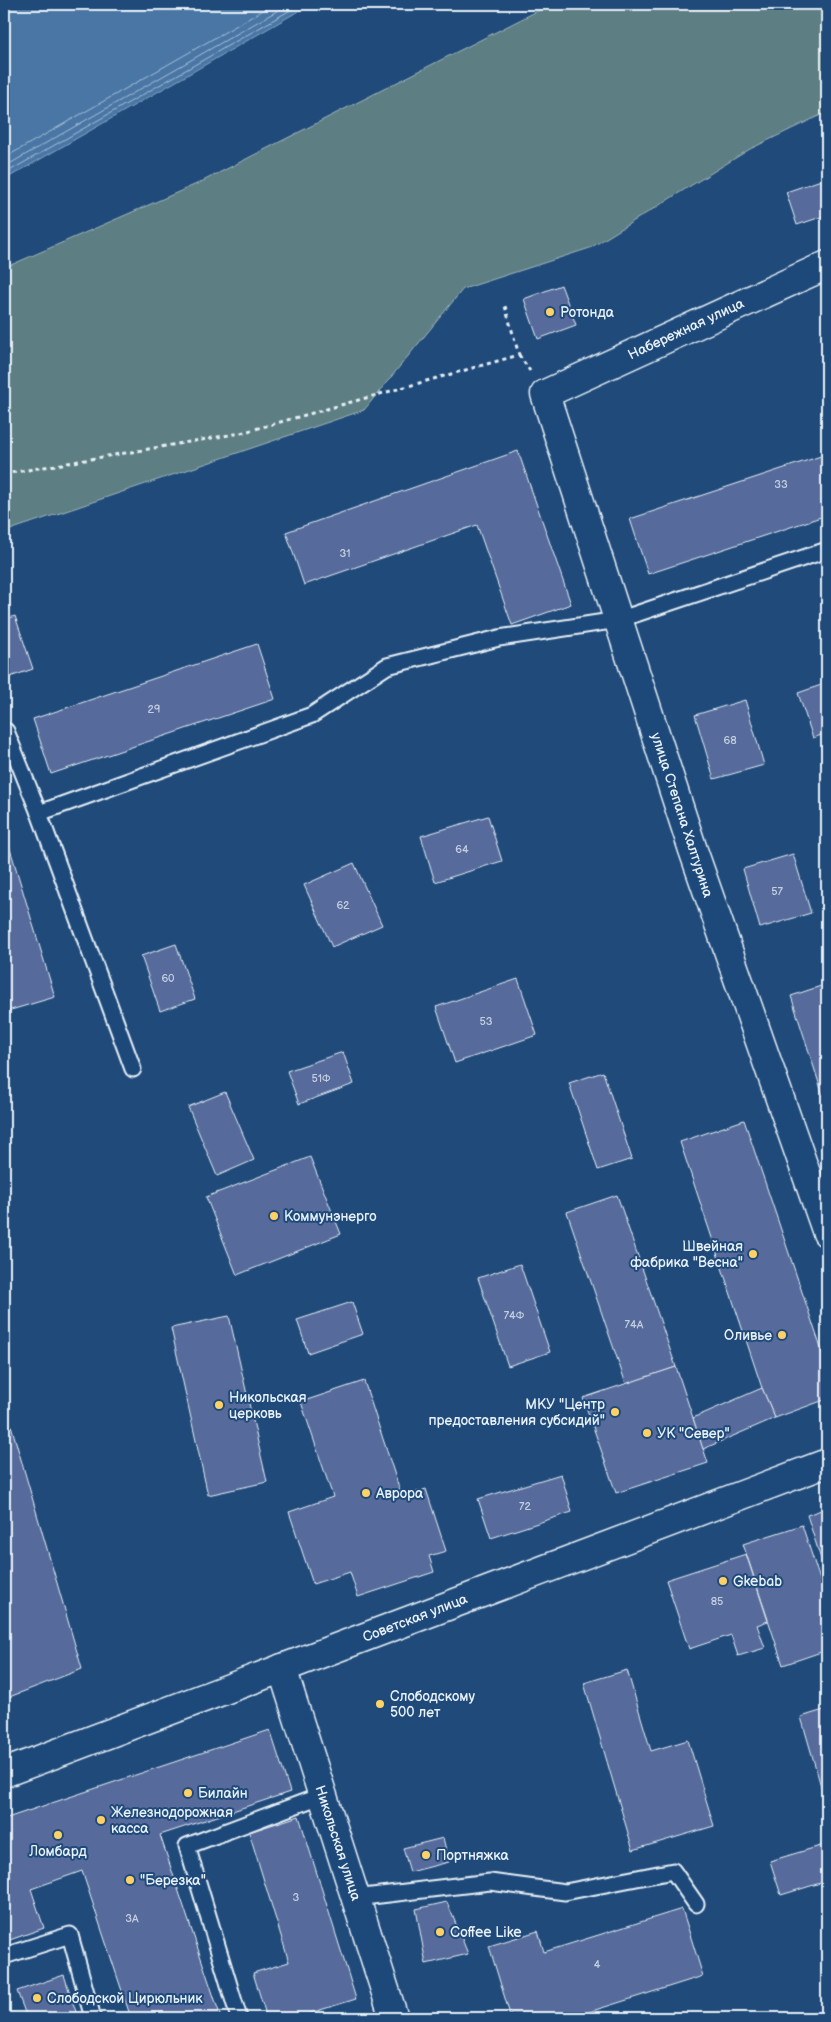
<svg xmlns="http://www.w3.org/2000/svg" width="831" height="2022" font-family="'Balsamiq Sans',sans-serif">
<rect width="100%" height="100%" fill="#1f4a7a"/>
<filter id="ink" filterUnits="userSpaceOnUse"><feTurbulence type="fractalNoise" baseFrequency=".02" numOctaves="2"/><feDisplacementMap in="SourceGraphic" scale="10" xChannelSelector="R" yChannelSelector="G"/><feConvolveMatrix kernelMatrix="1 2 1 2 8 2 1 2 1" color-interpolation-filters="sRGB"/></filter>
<g filter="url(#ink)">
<!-- green -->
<path fill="#5d7e82" stroke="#a2b8bd" d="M551,4H827V112L750,149L590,248L463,289L364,410L4,532V268L199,183Z"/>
<!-- water -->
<path fill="#4a76a5" stroke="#89a7c6" d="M4,4H311L4,180Z"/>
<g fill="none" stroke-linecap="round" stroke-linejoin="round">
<!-- shore -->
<g stroke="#a9c0d7" stroke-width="1">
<path d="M4,158L274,4"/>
<path d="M4,167L289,4"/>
<path d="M4,174L301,4"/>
</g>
</g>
<!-- building -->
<g fill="#566b9b" stroke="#e8f1f8">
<path d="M827,178V215L797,225L786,192Z"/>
<path d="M561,285L576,325L538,339L524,299Z"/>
<path d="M518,451L571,604L512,625L477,525L304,585L286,532Z"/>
<path d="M827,454V515L648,574L630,519Z"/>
<path d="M15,616L33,669L4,679V620Z"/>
<path d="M257,644L275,699L51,774L33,719Z"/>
<path d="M827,683V733L813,738L798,693Z"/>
<path d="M745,700L764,765L714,779L695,715Z"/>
<path d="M488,816L502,861L435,882L421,836Z"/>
<path d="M4,829L55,997L4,1012V968L6,967L4,961Z"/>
<path d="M793,854L811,913L760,928L743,869Z"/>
<path d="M354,863L382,925L332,947L304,885Z"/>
<path d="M176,944L195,999L160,1011L141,956Z"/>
<path d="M518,979L537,1035L455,1063L436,1007Z"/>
<path d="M827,984V1108L791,996Z"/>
<path d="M343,1052L354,1084L299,1104L287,1071Z"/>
<path d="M603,1072L632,1159L598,1170L569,1083Z"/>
<path d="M225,1092L254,1160L217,1176L188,1107Z"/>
<path d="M744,1120L827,1366V1399L775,1418L762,1388L680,1142Z"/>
<path d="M310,1157L341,1234L237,1275L206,1197Z"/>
<path d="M617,1195L676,1367L626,1384L567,1212Z"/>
<path d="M520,1264L550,1352L508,1366L478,1278Z"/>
<path d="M352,1302L363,1334L308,1353L297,1320Z"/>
<path d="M229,1316L267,1482L208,1495L171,1328Z"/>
<path d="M676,1367L708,1463L616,1493L583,1398Z"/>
<path d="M364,1381L402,1497L426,1489L446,1551L429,1556L434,1572L358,1597L350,1572L313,1584L289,1512L333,1497L301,1402Z"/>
<path d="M762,1388L775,1418L703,1449L693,1418Z"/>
<path d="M4,1401L82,1669L4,1699V1639L10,1637L4,1617Z"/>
<path d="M561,1474L572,1512L491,1538L478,1499Z"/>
<path d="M827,1508V1578L807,1515Z"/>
<path d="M802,1525L827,1601V1650L783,1665L743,1544Z"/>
<path d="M746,1554L768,1621L757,1625L765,1648L738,1656L731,1635L689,1649L666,1580Z"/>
<path d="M627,1670L651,1751L688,1740L714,1826L633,1850L584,1683Z"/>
<path d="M827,1709V1807L801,1717Z"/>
<path d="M270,1730L290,1792L160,1835L221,2018H131L82,1871L31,1889L44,1928L4,1942V1819Z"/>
<path d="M299,1816L356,1999L294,2018H267L253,1973L289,1962L249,1832Z"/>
<path d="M443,1838L449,1862L410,1872L403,1848Z"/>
<path d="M827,1844V1881L781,1895L770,1861Z"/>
<path d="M447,1902L468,1954L426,1964L416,1909Z"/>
<path d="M682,1909L703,1976L570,2018H511L489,1946L538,1931L544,1952Z"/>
<path d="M64,1975L78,2018H27L17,1991Z"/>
</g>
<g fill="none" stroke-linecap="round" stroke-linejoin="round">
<defs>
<g id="lane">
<path d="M4,732L6,731L39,813L133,1069"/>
<path d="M39,813L312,715L387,666L499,638L618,620L827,550"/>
<path d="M355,1898L490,1882L565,1892L673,1871L696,1904"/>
<path d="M4,1956L70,1935L93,2018"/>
<path d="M239,2018L187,1846L323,1795"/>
</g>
<g id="street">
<path d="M827,265L545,394L693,850L827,1233"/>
<path d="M282,1668L394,2018"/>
</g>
<path id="secondary" d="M4,1773L827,1463"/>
</defs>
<!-- lane casing -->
<use href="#lane" stroke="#e8f1f8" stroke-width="19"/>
<!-- street casing -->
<use href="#street" stroke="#e8f1f8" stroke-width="31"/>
<!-- secondary casing -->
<use href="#secondary" stroke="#e8f1f8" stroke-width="31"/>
<!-- path -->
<g stroke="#e8f1f8" stroke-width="3" stroke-dasharray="4 4" stroke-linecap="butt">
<path d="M519,355L530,371"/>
<path d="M4,474L241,433L519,355L505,306"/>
</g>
<!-- lane -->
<use href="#lane" stroke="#1f4a7a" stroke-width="15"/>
<!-- street -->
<use href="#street" stroke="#1f4a7a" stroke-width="28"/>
<!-- secondary -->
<use href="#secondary" stroke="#1f4a7a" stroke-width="28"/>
</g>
</g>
<!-- markers -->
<g fill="#ffd166" stroke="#1f4a7a" stroke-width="2">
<circle cx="550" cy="312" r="5"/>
<circle cx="274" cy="1216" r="5"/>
<circle cx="753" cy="1254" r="5"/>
<circle cx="782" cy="1335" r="5"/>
<circle cx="219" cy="1405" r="5"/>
<circle cx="615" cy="1412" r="5"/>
<circle cx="647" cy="1433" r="5"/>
<circle cx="366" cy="1493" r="5"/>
<circle cx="723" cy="1581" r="5"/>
<circle cx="380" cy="1704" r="5"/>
<circle cx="188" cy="1793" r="5"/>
<circle cx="101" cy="1820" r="5"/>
<circle cx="58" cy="1835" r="5"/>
<circle cx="426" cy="1855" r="5"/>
<circle cx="130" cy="1880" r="5"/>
<circle cx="440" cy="1932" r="5"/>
<circle cx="37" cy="1998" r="5"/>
</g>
<g text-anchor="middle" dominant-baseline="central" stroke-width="4" stroke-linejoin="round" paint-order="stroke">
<!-- number labels -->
<g font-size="11" fill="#c4d0e1">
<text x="781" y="484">33</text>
<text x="345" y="553">31</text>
<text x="154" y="709">29</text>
<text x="730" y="740">68</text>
<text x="462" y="849">64</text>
<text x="777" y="891">57</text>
<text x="343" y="905">62</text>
<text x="168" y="978">60</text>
<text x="486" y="1021">53</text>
<text x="321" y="1078">51Ф</text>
<text x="514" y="1315">74Ф</text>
<text x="634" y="1324">74А</text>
<text x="525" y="1506">72</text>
<text x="717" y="1601">85</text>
<text x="296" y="1897">3</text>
<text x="132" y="1918">3А</text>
<text x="597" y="1964">4</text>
</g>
<!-- poi labels -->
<g font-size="14" fill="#e8f1f8" stroke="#1f4a7a" text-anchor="start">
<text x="560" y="312">Ротонда</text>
<text x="284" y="1216">Коммунэнерго</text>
<text x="743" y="1246" text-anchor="end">Швейная<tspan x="743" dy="16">фабрика "Весна"</tspan></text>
<text x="772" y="1335" text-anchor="end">Оливье</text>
<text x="229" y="1397">Никольская<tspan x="229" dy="16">церковь</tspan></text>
<text x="605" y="1404" text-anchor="end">МКУ "Центр<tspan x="605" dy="16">предоставления субсидий"</tspan></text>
<text x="657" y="1433">УК "Север"</text>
<text x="376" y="1493">Аврора</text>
<text x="733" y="1581">Gkebab</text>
<text x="390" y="1696">Слободскому<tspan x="390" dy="16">500 лет</tspan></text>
<text x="198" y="1793">Билайн</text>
<text x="111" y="1812">Железнодорожная<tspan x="111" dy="16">касса</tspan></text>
<text x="58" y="1851" text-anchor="middle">Ломбард</text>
<text x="436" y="1855">Портняжка</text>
<text x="140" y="1880">"Березка"</text>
<text x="450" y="1932">Coffee Like</text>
<text x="47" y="1998">Слободской Цирюльник</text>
</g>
<!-- street labels -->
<g font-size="14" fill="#e8f1f8" stroke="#1f4a7a">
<text transform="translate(686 329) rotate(-25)">Набережная улица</text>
<text transform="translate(682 815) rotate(72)">улица Степана Халтурина</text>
<text transform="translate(415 1618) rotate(-21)">Советская улица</text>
<text transform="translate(338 1843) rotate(72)">Никольская улица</text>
</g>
</g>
<!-- margin -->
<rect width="831" height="2022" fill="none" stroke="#1f4a7a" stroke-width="20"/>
<rect x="10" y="10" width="811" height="2002" fill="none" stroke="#e8f1f8" stroke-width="2" filter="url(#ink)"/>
</svg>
